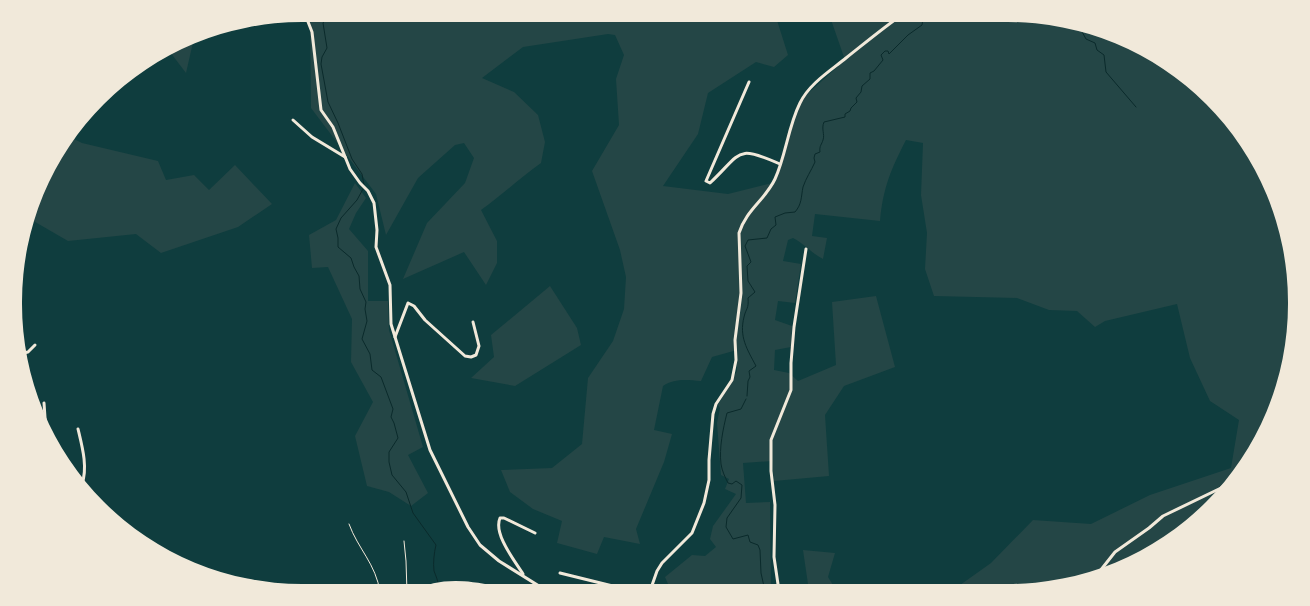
<svg xmlns="http://www.w3.org/2000/svg" width="1310" height="606" font-family="Raleway,sans-serif">
<rect width="100%" height="100%" fill="#0f3d3e"/>
<!-- green -->
<g fill="#244646">
<path d="M310,14H775L788,55L774,67L756,62L708,93L698,134L663,186L728,194L772,183L803,98L845,60L829,14H1007L1117,36L1211,98L1274,192L1296,303L1274,413L1237,479L1183,532L1118,570L1045,590H953L991,563L1033,520L1091,524L1150,495L1231,468L1239,420L1210,401L1190,358L1177,304L1105,321L1095,327L1077,311L1049,310L1017,298L934,296L925,269L927,233L921,195L923,143L906,140C891,169 883,188 880,221L815,214L812,236L827,238L823,259C811,253 805,244 793,238L788,240L783,261L801,264L795,303L778,301L775,320L792,326L791,347L775,350L774,370L789,373L798,381L836,365L832,302L876,296L895,367L844,386L825,415L829,476L774,481L772,461L743,463L746,503L770,502L771,591H671L665,577L692,555L705,556L716,547L710,539L713,526L736,494L725,489L729,479L721,475L717,423L720,408L718,405L737,371V350L712,357L701,381C687,380 675,378 663,386L654,430L672,434L664,462L636,529L640,544L604,537L597,554L557,543L562,521L533,509L510,492L501,470L552,468L582,444L588,378L613,341L624,309L626,277L620,250L592,171L619,125L616,79L624,55L615,35L608,34L523,47L482,78L514,92L538,115L545,142L541,163C520,178 502,195 481,210L497,241V263L486,285L464,252L403,279L427,223L465,183L474,158L464,143L455,145L418,178L386,235L376,194L311,108Z"/>
<path d="M194,38L186,73L170,52Z"/>
<path d="M70,137L82,143L158,161L166,180L194,175L209,190L235,165L272,204L238,227L161,253L136,234L68,241L30,219L53,158Z"/>
<path d="M355,183L366,198L356,213L349,229L368,251V301H388L389,330L423,447L408,455L428,493L411,506L389,492L367,486L355,436L373,402L351,362L352,319L328,267L312,268L309,235L336,220Z"/>
<path d="M550,286L577,328L581,345L515,386L471,378L494,357L491,335Z"/>
<path d="M803,550L835,553L828,577L836,590L809,591Z"/>
</g>
<g fill="none" stroke-linecap="round" stroke-linejoin="round">
<!-- stream -->
<g stroke="#0a2a2b" stroke-width="1">
<path d="M329,14L323,23L327,48L322,57L321,64L328,102L338,123L352,159L362,174L364,185"/>
<path d="M1080,28L1086,39L1095,43L1097,50L1104,55L1106,72L1136,107"/>
<path d="M363,189L357,200L341,218L336,229L338,238V247L351,258L354,267L359,276L360,289L366,302L365,309L367,321L362,339L370,354L372,370L381,377L393,409L391,417L394,423L398,438L389,452V462L392,475L406,492L413,513L436,545C434,553 433,563 434,571C436,576 438,581 439,587"/>
<path d="M747,396L748,381L750,377L749,371L756,366C747,349 739,337 744,317C746,308 749,309 748,298L755,292L748,281L747,266L751,262L745,246L748,240L767,238L771,229L776,225L775,217L785,213L795,212C802,204 801,197 803,187C806,178 811,171 815,162L814,158L815,154L820,152C819,146 822,144 823,140C825,134 821,129 824,122L845,117V114L850,111L851,108L857,102L856,98L861,92L862,86L870,79V73L874,71L883,60L881,55L885,51H888L889,54L908,35L922,25L923,19L936,14"/>
<path d="M746,399L741,409L727,413C723,429 719,448 721,464C722,471 725,477 728,483L732,484L736,481L742,485L741,498L727,518L726,527L733,539L748,535L750,542L758,545L760,550L761,573L765,591"/>
<path d="M439,592V590"/>
</g>
<!-- service -->
<g stroke="#f1e9da" stroke-width="1">
<path d="M349,524C358,549 376,564 380,592"/>
<path d="M404,541L406,561L407,592"/>
</g>
<!-- minor -->
<g stroke="#f1e9da" stroke-width="3">
<path d="M305,14L312,32L321,110L333,127L350,169L360,183L368,191L374,203L377,230L376,247L390,285L391,324L430,450L468,527L480,545L499,561L547,591"/>
<path d="M749,82L706,181L710,183C742,153 735,144 780,164"/>
<path d="M293,120L312,137L345,157"/>
<path d="M395,337L408,303L414,306L425,320L465,356L471,357L476,355L479,346L473,322"/>
<path d="M19,354L28,352L35,345"/>
<path d="M44,403L46,432"/>
<path d="M78,429C82,446 88,467 82,484"/>
<path d="M560,573L633,591"/>
<path d="M523,574C515,561 493,534 500,518H504L535,533"/>
<path d="M1092,577L1100,571L1115,552L1149,528L1163,516L1221,488L1239,474"/>
<path d="M650,591L657,571L662,563L692,533L704,503L709,480V460L713,414L716,404L732,380L736,360L735,340L741,293L739,233C746,210 765,200 775,179C786,155 788,127 800,103C809,84 830,71 846,58C865,43 883,28 903,14"/>
<path d="M779,591L774,557L775,505L771,471V440L791,390V363L794,327L806,249"/>
</g>
<!-- tertiary -->
<path stroke="#f1e9da" stroke-width="4" d="M416,592C445,576 483,585 513,592"/>
</g>
<!-- crop -->
<path d="M0 0H1310V606H0ZM302 22H1008A280 280 0 0 1 1288 302V304A280 280 0 0 1 1008 584H302A280 280 0 0 1 22 304V302A280 280 0 0 1 302 22Z" fill="#f1e9da" fill-rule="evenodd"/>
</svg>
